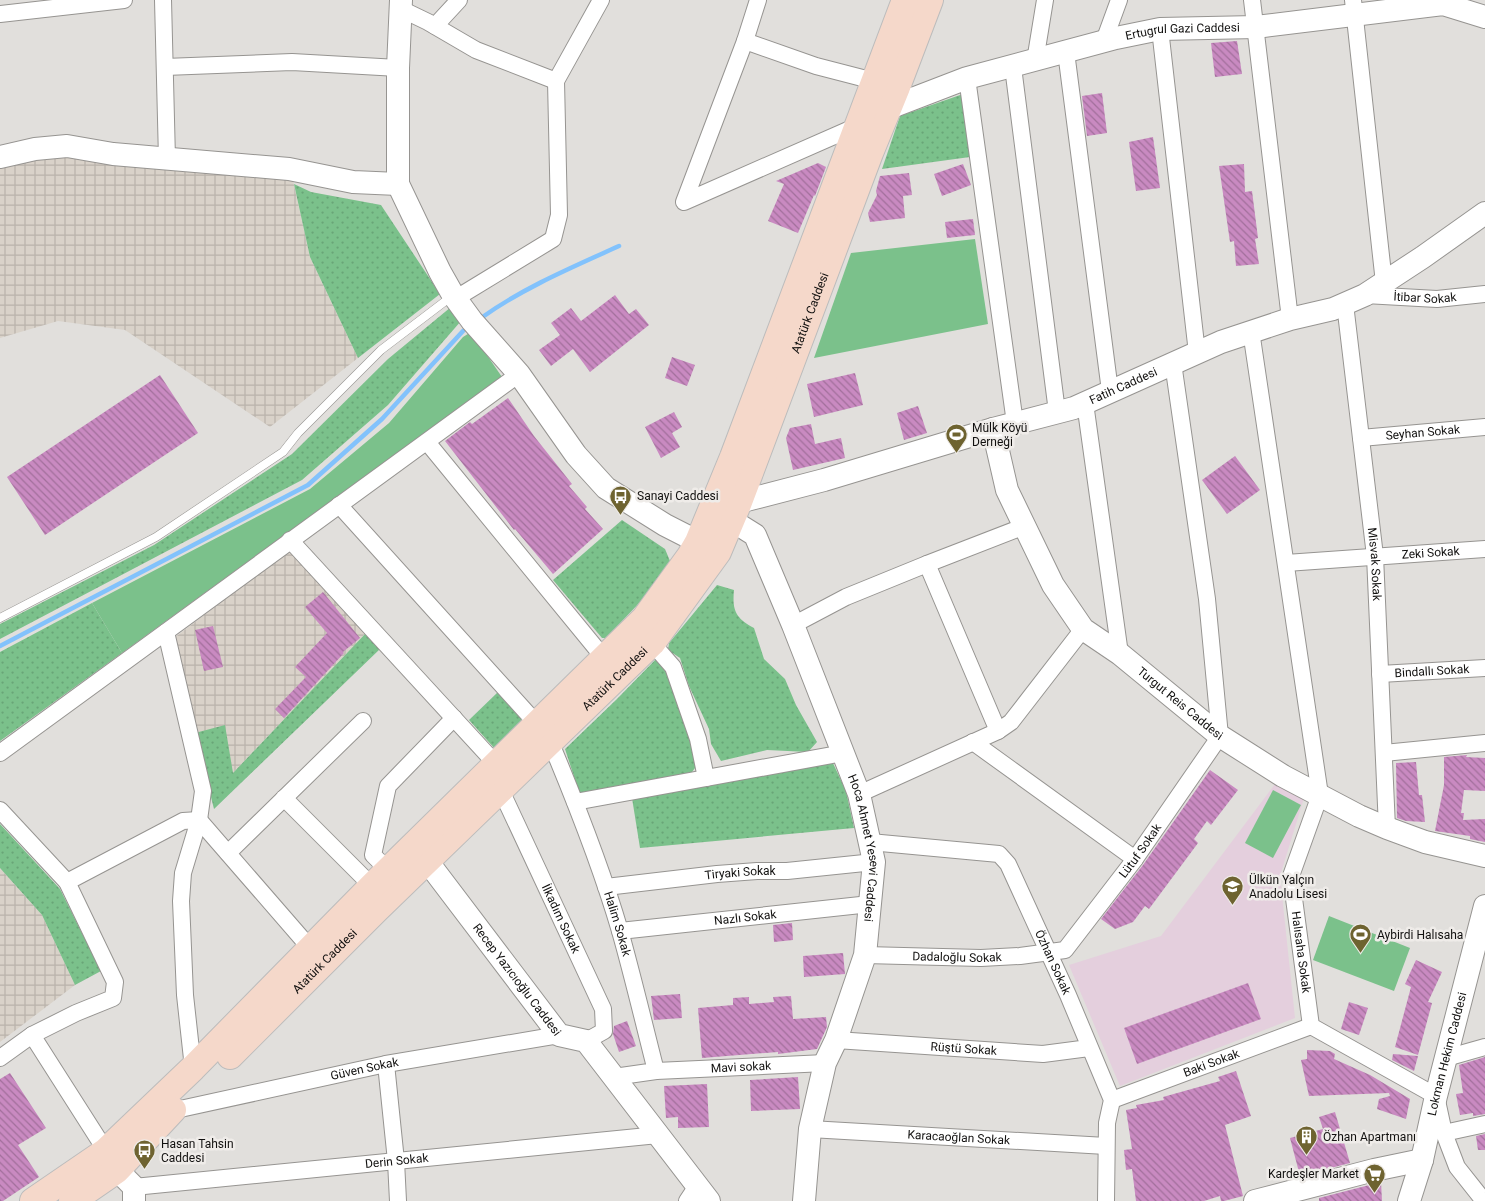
<svg xmlns="http://www.w3.org/2000/svg" width="1485" height="1201" font-family="Roboto,sans-serif">
<defs>
<pattern id="industrial-grid" width="8" height="8" patternUnits="userSpaceOnUse" patternTransform="scale(1.25)"><rect width="8" height="8" fill="#d9d2c9"/><path d="M0 4h8M4 0v8" fill="none" stroke="#b9b3ab"/></pattern>
<pattern id="grass-dots" width="8" height="8" patternUnits="userSpaceOnUse" patternTransform="scale(1.25)"><rect width="8" height="8" fill="#7bc18b"/><path d="M2 2h.1M6 6h.1" fill="none" stroke="#69a577" stroke-width="1.8" stroke-linecap="round"/></pattern>
<pattern id="building-back-hatch" width="6" height="6" patternUnits="userSpaceOnUse" patternTransform="scale(1.25)"><rect width="6" height="6" fill="#c98ac1"/><path d="M-1 5l2 2M0 0l6 6M5-1l2 2" fill="none" stroke="#a26f9b"/></pattern>
</defs>
<rect width="100%" height="100%" fill="#e1dfdc"/>
<!-- industrial -->
<g fill="url(#industrial-grid)">
<path d="M78,149L292,176L310,257L358,358L270,427L125,330L58,321L0,338V166Z"/>
<path d="M292,548L366,633L233,773L195,733L174,638Z"/>
<path d="M0,868L42,915L75,985L0,1042Z"/>
</g>
<!-- education -->
<path fill="#e4cfdd" d="M1275,784L1304,798L1280,876L1295,1018L1120,1086L1069,965L1161,936Z"/>
<!-- grass -->
<g fill="url(#grass-dots)">
<path d="M963,94L970,157L882,169L900,116Z"/>
<path d="M294,184L311,192L381,205L440,294L358,358L310,257Z"/>
<path d="M451,307L461,321L388,405L302,480L0,639V624L154,545L292,454L388,359Z"/>
<path d="M622,520L665,549L670,561L643,599L606,638H602L553,580Z"/>
<path d="M717,585L734,590C732,611 736,618 754,628L764,659L785,679L796,705L817,742L808,752L767,750L721,761L711,744L709,729L689,686L680,658L668,650L669,643Z"/>
<path d="M92,603L122,653L0,741V652Z"/>
<path d="M366,633L380,649L214,809L195,733L225,725L233,773Z"/>
<path d="M656,659L668,669L698,764L692,772L580,795L565,749L617,699Z"/>
<path d="M498,692L525,721L495,749L469,720Z"/>
<path d="M832,761L846,791L854,828L640,848L632,798Z"/>
<path d="M0,824L60,889L101,971L75,985L42,915L0,868Z"/>
</g>
<!-- park -->
<g fill="#7bc18b">
<path d="M975,239L988,324L814,358L851,253Z"/>
<path d="M471,332L502,377L122,653L92,603L310,489L389,423L463,337Z"/>
<path d="M1273,790L1301,805L1273,858L1245,843Z"/>
<path d="M1329,916L1410,948L1394,991L1313,960Z"/>
</g>
<g fill="none" stroke-linecap="round" stroke-linejoin="round">
<!-- stream -->
<g stroke="#82c2fc" stroke-width="4.5">
<path d="M484,316C525,287 573,267 619,246"/>
<path d="M0,646L308,485L382,419L463,331"/>
</g>
</g>
<!-- building -->
<g fill="url(#building-back-hatch)">
<path d="M1237,41L1242,74L1215,77L1211,43Z"/>
<path d="M1102,93L1107,133L1087,136L1082,96Z"/>
<path d="M1153,137L1160,188L1136,191L1129,142Z"/>
<path d="M818,163L826,167L815,196L814,195L798,233L768,221L784,184L776,181Z"/>
<path d="M963,164L971,185L942,196L934,174Z"/>
<path d="M1244,164L1245,192L1252,191L1258,238L1255,239L1259,264L1236,266L1234,241L1230,242L1219,166Z"/>
<path d="M909,173L912,195L903,196L905,218L870,222L868,213L877,195L876,191L880,176Z"/>
<path d="M973,219L975,235L947,238L945,222Z"/>
<path d="M615,295L629,314L636,309L649,325L590,372L573,349L551,366L539,350L560,335L551,323L571,308L581,321Z"/>
<path d="M672,357L695,365L687,386L665,378Z"/>
<path d="M855,373L863,405L814,417L807,384Z"/>
<path d="M160,375L198,433L45,535L7,477Z"/>
<path d="M508,398L534,436L572,484L569,486L587,507L585,509L603,529L553,574L515,529L514,530L445,441L470,422L472,424Z"/>
<path d="M918,406L927,433L904,440L897,413Z"/>
<path d="M674,412L682,427L672,433L680,447L661,458L645,427Z"/>
<path d="M811,424L815,444L841,438L845,458L793,470L786,438L790,428Z"/>
<path d="M1235,456L1260,490L1227,514L1202,480Z"/>
<path d="M323,592L360,638L343,652L344,653L284,718L275,709L306,677L295,667L327,633L305,607Z"/>
<path d="M213,626L223,667L204,671L195,630Z"/>
<path d="M1467,755L1466,757L1485,758V791L1464,790L1461,813H1464L1463,820L1485,819V842L1470,839V836L1435,831L1444,785V757Z"/>
<path d="M1416,762L1419,795H1422L1425,822L1406,821L1397,818L1396,763Z"/>
<path d="M1210,770L1238,790L1211,825L1207,821L1194,839L1198,843L1149,909L1145,906L1133,922L1115,929L1101,919L1143,865Z"/>
<path d="M792,923L793,940L774,942L773,925Z"/>
<path d="M843,953L845,974L804,977L803,956Z"/>
<path d="M1416,960L1442,972L1428,1002L1432,1003L1418,1055L1395,1047L1411,987L1405,984Z"/>
<path d="M1248,983L1261,1019L1137,1064L1124,1028Z"/>
<path d="M680,994L682,1018L654,1020L651,996Z"/>
<path d="M791,996L793,1019L826,1017L827,1027L817,1049L778,1054V1052L702,1058L698,1008L733,1005V998L749,997V1004L774,1002L773,997Z"/>
<path d="M1349,1002L1368,1008L1359,1035L1341,1029Z"/>
<path d="M627,1021L636,1046L619,1052L613,1034L614,1026Z"/>
<path d="M1307,1050L1330,1051L1335,1054L1334,1059L1370,1075L1410,1099L1406,1119L1377,1109L1379,1099L1390,1096L1389,1093L1309,1096L1301,1060L1307,1059Z"/>
<path d="M1393,1054L1418,1056L1414,1071L1392,1060Z"/>
<path d="M1485,1057V1114L1473,1116V1113L1460,1115L1456,1094L1463,1093L1459,1065Z"/>
<path d="M1236,1071L1251,1116L1225,1125L1243,1196L1224,1201H1221L1220,1196L1204,1201H1136L1132,1169L1126,1170L1124,1150L1132,1149L1126,1110L1137,1108L1136,1105L1164,1100L1163,1097L1220,1081L1218,1077Z"/>
<path d="M10,1073L46,1128L18,1145L39,1177L3,1201H0V1079Z"/>
<path d="M798,1077L800,1109L751,1111L750,1080Z"/>
<path d="M707,1084L709,1127L678,1128V1117L666,1118L664,1086Z"/>
<path d="M1335,1112L1350,1163L1300,1176L1290,1138L1323,1129L1319,1117Z"/>
<path d="M1485,1134V1150H1478L1476,1136Z"/>
<path d="M1381,1182L1382,1201H1319V1198Z"/>
</g>
<g fill="none" stroke-linecap="round" stroke-linejoin="round">
<defs>
<path id="lane" d="M0,618L156,537L283,452L298,433L381,350L452,296"/>
<g id="street">
<path d="M163,0L167,159"/>
<path d="M758,0L745,41L684,202L857,126"/>
<path d="M1252,0L1290,319"/>
<path d="M1353,0L1384,283"/>
<path d="M401,9L428,22L476,50L556,81"/>
<path d="M0,14L124,0"/>
<path d="M435,26L459,0"/>
<path d="M1160,29L1197,353"/>
<path d="M745,41L816,66L874,81"/>
<path d="M1104,41L1119,0"/>
<path d="M1066,52L1110,391"/>
<path d="M1035,61L1045,0"/>
<path d="M165,67L292,62L398,68"/>
<path d="M1013,67L1057,412"/>
<path d="M967,78L1015,423"/>
<path d="M453,295L458,297L553,239L559,215L556,81L601,0"/>
<path id="s1" d="M1365,295L1437,299L1485,294"/>
<path id="s2" d="M1345,304L1375,556L1387,828"/>
<path id="s3" d="M1251,331L1320,795L1291,876L1311,1026L1436,1096L1444,1133L1457,1167L1480,1196L1485,1200"/>
<path d="M1085,403L1120,654"/>
<path id="s4" d="M1361,438L1485,427"/>
<path d="M427,442L604,658"/>
<path d="M339,505L537,724"/>
<path d="M290,540L496,764"/>
<path id="s5" d="M1286,563L1485,549"/>
<path d="M927,564L1025,526"/>
<path d="M793,625L846,597L927,564L998,731"/>
<path d="M166,632L203,791L199,820L183,873L181,901L185,995L193,1068"/>
<path d="M652,643L673,667L698,739L706,778"/>
<path id="s6" d="M1380,674L1485,668"/>
<path id="s7" d="M550,741C576,803 601,866 620,931C633,977 644,1024 656,1071L614,1077"/>
<path d="M973,742L1135,859"/>
<path d="M0,753L519,374"/>
<path d="M1384,753L1485,743"/>
<path id="s8" d="M498,792L505,799L603,1009L604,1031L586,1041"/>
<path d="M859,794L998,731L1011,722L1083,629"/>
<path d="M284,798L372,886"/>
<path d="M575,802L843,753"/>
<path d="M0,810L67,882L115,982L113,998L76,1013L32,1035L0,1058"/>
<path d="M199,820L311,949"/>
<path id="s9" d="M870,842L999,854L1008,864L1068,995L1112,1100L1107,1123L1106,1201"/>
<path d="M228,853L363,721"/>
<path d="M388,870L373,855L388,786L454,718"/>
<path d="M67,882L183,821L199,820"/>
<path id="s10" d="M606,887L717,874L757,871H787L874,862"/>
<path id="s11" d="M620,931L870,904"/>
<path id="s12" d="M865,955L981,958L1020,956L1065,950L1135,859L1220,736L1207,599L1173,363"/>
<path d="M32,1035L106,1151"/>
<path id="s13" d="M836,1040L1043,1054L1089,1048"/>
<path d="M1446,1058L1485,1047"/>
<path d="M386,1064L396,1161L398,1201"/>
<path id="s14" d="M656,1071L825,1063"/>
<path id="s15" d="M1112,1100L1311,1026"/>
<path id="s16" d="M171,1111L386,1064L559,1035"/>
<path id="s17" d="M810,1129L1106,1146"/>
<path d="M1444,1133L1485,1124"/>
<path id="s18" d="M134,1187L658,1135"/>
<path d="M687,1201L697,1186"/>
</g>
<g id="secondary">
<path d="M401,0L398,68V184L440,272L453,295L472,321L519,374L576,455L606,488L665,525L714,550"/>
<path id="s19" d="M889,108L967,78L1116,38L1160,29L1256,27L1443,4L1485,17"/>
<path d="M0,157L35,149L67,146L113,154L289,169L353,182L398,184"/>
<path id="s20" d="M993,429L1007,490L1053,585L1083,629L1120,654L1220,736L1283,776L1359,816L1387,828L1425,842L1485,856"/>
<path id="s21" d="M739,502L824,480L993,429L1074,408L1221,342L1290,319L1333,309L1365,295L1423,257L1485,213"/>
<path id="s22" d="M731,520L755,535L793,625L859,794L874,862L865,955L836,1040L825,1063L810,1129L804,1201"/>
<path id="s23" d="M427,861L559,1035L586,1041L709,1201"/>
<path d="M117,1170L134,1187V1201"/>
<path d="M1255,1201L1374,1170L1422,1160"/>
<path id="s24" d="M1409,1201L1422,1160L1436,1096L1485,906"/>
</g>
<g id="primary">
<path id="s25" d="M230,1056L376,910L652,643L718,552L739,502L870,153L897,87L930,0"/>
<path d="M33,1201L106,1151L193,1068L372,886L645,618L690,556L698,542L733,457L905,0"/>
<path d="M72,1201L117,1170L173,1110"/>
</g>
</defs>
<!-- lane casing -->
<use href="#lane" stroke="#969491" stroke-width="9"/>
<!-- street casing -->
<use href="#street" stroke="#969491" stroke-width="18"/>
<!-- secondary casing -->
<use href="#secondary" stroke="#969491" stroke-width="24"/>
<!-- primary casing -->
<use href="#primary" stroke="#bcbcbc" stroke-width="28"/>
<!-- lane -->
<use href="#lane" stroke="#fff" stroke-width="8"/>
<!-- street -->
<use href="#street" stroke="#fff" stroke-width="16"/>
<!-- secondary -->
<use href="#secondary" stroke="#fff" stroke-width="22"/>
<!-- primary -->
<use href="#primary" stroke="#f5d8ca" stroke-width="26"/>
</g>
<!-- icons -->
<defs>
<symbol id="stadium-pin" viewBox="-11 -11 22 30"><path d="M0 17L-7.5 6A9.5 9.5 0 1 1 7.5 6Z" fill="#6e6330" stroke="#efece9"/><path d="M0-5a6.5 5 0 1 0 0 10a6.5 5 0 1 0 0-10ZM-3.5-1.8h7v3.6h-7Z" fill="#fff"/></symbol>
<symbol id="bus-pin" viewBox="-11 -11 22 30"><path d="M0 17L-7.5 6A9.5 9.5 0 1 1 7.5 6Z" fill="#6e6330" stroke="#efece9"/><path d="M-5-6H5V4H4V6H2V4H-2V6H-4V4H-5ZM-3.5-4V0h7V-4ZM-3.5 1.2v1.5H-2V1.2ZM2 1.2v1.5H3.5V1.2Z" fill="#fff"/></symbol>
<symbol id="school-pin" viewBox="-11 -11 22 30"><path d="M0 17L-7.5 6A9.5 9.5 0 1 1 7.5 6Z" fill="#6e6330" stroke="#efece9"/><path d="M0-5L7-2L0 1L-7-2ZM-4 1L0 2.5L4 1V4Q0 6-4 4Z" fill="#fff"/></symbol>
<symbol id="building-pin" viewBox="-11 -11 22 30"><path d="M0 17L-7.5 6A9.5 9.5 0 1 1 7.5 6Z" fill="#6e6330" stroke="#efece9"/><path d="M-4-6H4V6H1V3H-1V6H-4ZM-2.5-4.3h1.7v1.8h-1.7ZM.8-4.3h1.7v1.8H.8ZM-2.5-1h1.7V.8h-1.7ZM.8-1h1.7V.8H.8Z" fill="#fff"/></symbol>
<symbol id="supermarket-pin" viewBox="-11 -11 22 30"><path d="M0 17L-7.5 6A9.5 9.5 0 1 1 7.5 6Z" fill="#6e6330" stroke="#efece9"/><path d="M-6-5.5h2.5l.6 2H6L4.5 2H-2.5L-4.4-4H-6ZM-1.5 3.2a1.3 1.3 0 1 0 .1 0ZM3 3.2a1.3 1.3 0 1 0 .1 0Z" fill="#fff"/></symbol>
</defs>
<g fill-rule="evenodd">
<use href="#stadium-pin" x="944" y="422" width="25" height="34"/>
<use href="#bus-pin" x="608" y="484" width="25" height="34"/>
<use href="#school-pin" x="1220" y="874" width="25" height="34"/>
<use href="#stadium-pin" x="1348" y="922" width="25" height="34"/>
<use href="#building-pin" x="1294" y="1124" width="25" height="34"/>
<use href="#bus-pin" x="132" y="1138" width="25" height="34"/>
<use href="#supermarket-pin" x="1362" y="1162" width="25" height="34"/>
</g>
<g text-anchor="middle" dominant-baseline="central" stroke-width="5" stroke-linejoin="round" paint-order="stroke">
<!-- street labels -->
<g font-size="12" fill="#11100f" stroke="#efece9">
<text stroke="none"><textPath href="#s19" startOffset="305">Ertugrul Gazi Caddesi</textPath></text>
<text stroke="none"><textPath href="#s1" startOffset="60">İtibar Sokak</textPath></text>
<text stroke="none"><textPath href="#s25" startOffset="959">Atatürk Caddesi</textPath></text>
<text stroke="none"><textPath href="#s21" startOffset="402">Fatih Caddesi</textPath></text>
<text stroke="none"><textPath href="#s4" startOffset="62">Seyhan Sokak</textPath></text>
<text stroke="none"><textPath href="#s5" startOffset="145">Zeki Sokak</textPath></text>
<text stroke="none"><textPath href="#s2" startOffset="262">Misvak Sokak</textPath></text>
<text stroke="none"><textPath href="#s6" startOffset="52">Bindallı Sokak</textPath></text>
<text stroke="none"><textPath href="#s25" startOffset="539">Atatürk Caddesi</textPath></text>
<text stroke="none"><textPath href="#s20" startOffset="344">Turgut Reis Caddesi</textPath></text>
<text stroke="none"><textPath href="#s22" startOffset="362">Hoca Ahmet Yesevi Caddesi</textPath></text>
<text stroke="none"><textPath href="#s12" startOffset="325">Lütuf Sokak</textPath></text>
<text stroke="none"><textPath href="#s10" startOffset="135">Tiryaki Sokak</textPath></text>
<text stroke="none"><textPath href="#s11" startOffset="126">Nazlı Sokak</textPath></text>
<text stroke="none"><textPath href="#s8" startOffset="142">İlkadım Sokak</textPath></text>
<text stroke="none"><textPath href="#s7" startOffset="195">Halim Sokak</textPath></text>
<text stroke="none"><textPath href="#s3" startOffset="632">Halısaha Sokak</textPath></text>
<text stroke="none"><textPath href="#s12" startOffset="92">Dadaloğlu Sokak</textPath></text>
<text stroke="none"><textPath href="#s25" startOffset="134">Atatürk Caddesi</textPath></text>
<text stroke="none"><textPath href="#s9" startOffset="251">Özhan Sokak</textPath></text>
<text stroke="none"><textPath href="#s23" startOffset="149">Recep Yazıcıoğlu Caddesi</textPath></text>
<text stroke="none"><textPath href="#s13" startOffset="128">Rüştü Sokak</textPath></text>
<text stroke="none"><textPath href="#s24" startOffset="152">Lokman Hekim Caddesi</textPath></text>
<text stroke="none"><textPath href="#s15" startOffset="106">Baki Sokak</textPath></text>
<text stroke="none"><textPath href="#s14" startOffset="85">Mavi sokak</textPath></text>
<text stroke="none"><textPath href="#s16" startOffset="198">Güven Sokak</textPath></text>
<text stroke="none"><textPath href="#s17" startOffset="149">Karacaoğlan Sokak</textPath></text>
<text stroke="none"><textPath href="#s18" startOffset="264">Derin Sokak</textPath></text>
</g>
<!-- poi labels -->
<g font-size="12" fill="#11100f" stroke="#efece9" text-anchor="start">
<text x="972" y="428">Mülk Köyü<tspan x="972" dy="14">Derneği</tspan></text>
<text x="637" y="496">Sanayi Caddesi</text>
<text x="1249" y="880">Ülkün Yalçın<tspan x="1249" dy="14">Anadolu Lisesi</tspan></text>
<text x="1377" y="935">Aybirdi Halısaha</text>
<text x="1323" y="1137">Özhan Apartmanı</text>
<text x="161" y="1144">Hasan Tahsin<tspan x="161" dy="14">Caddesi</tspan></text>
<text x="1359" y="1174" text-anchor="end">Kardeşler Market</text>
</g>
</g>
</svg>
